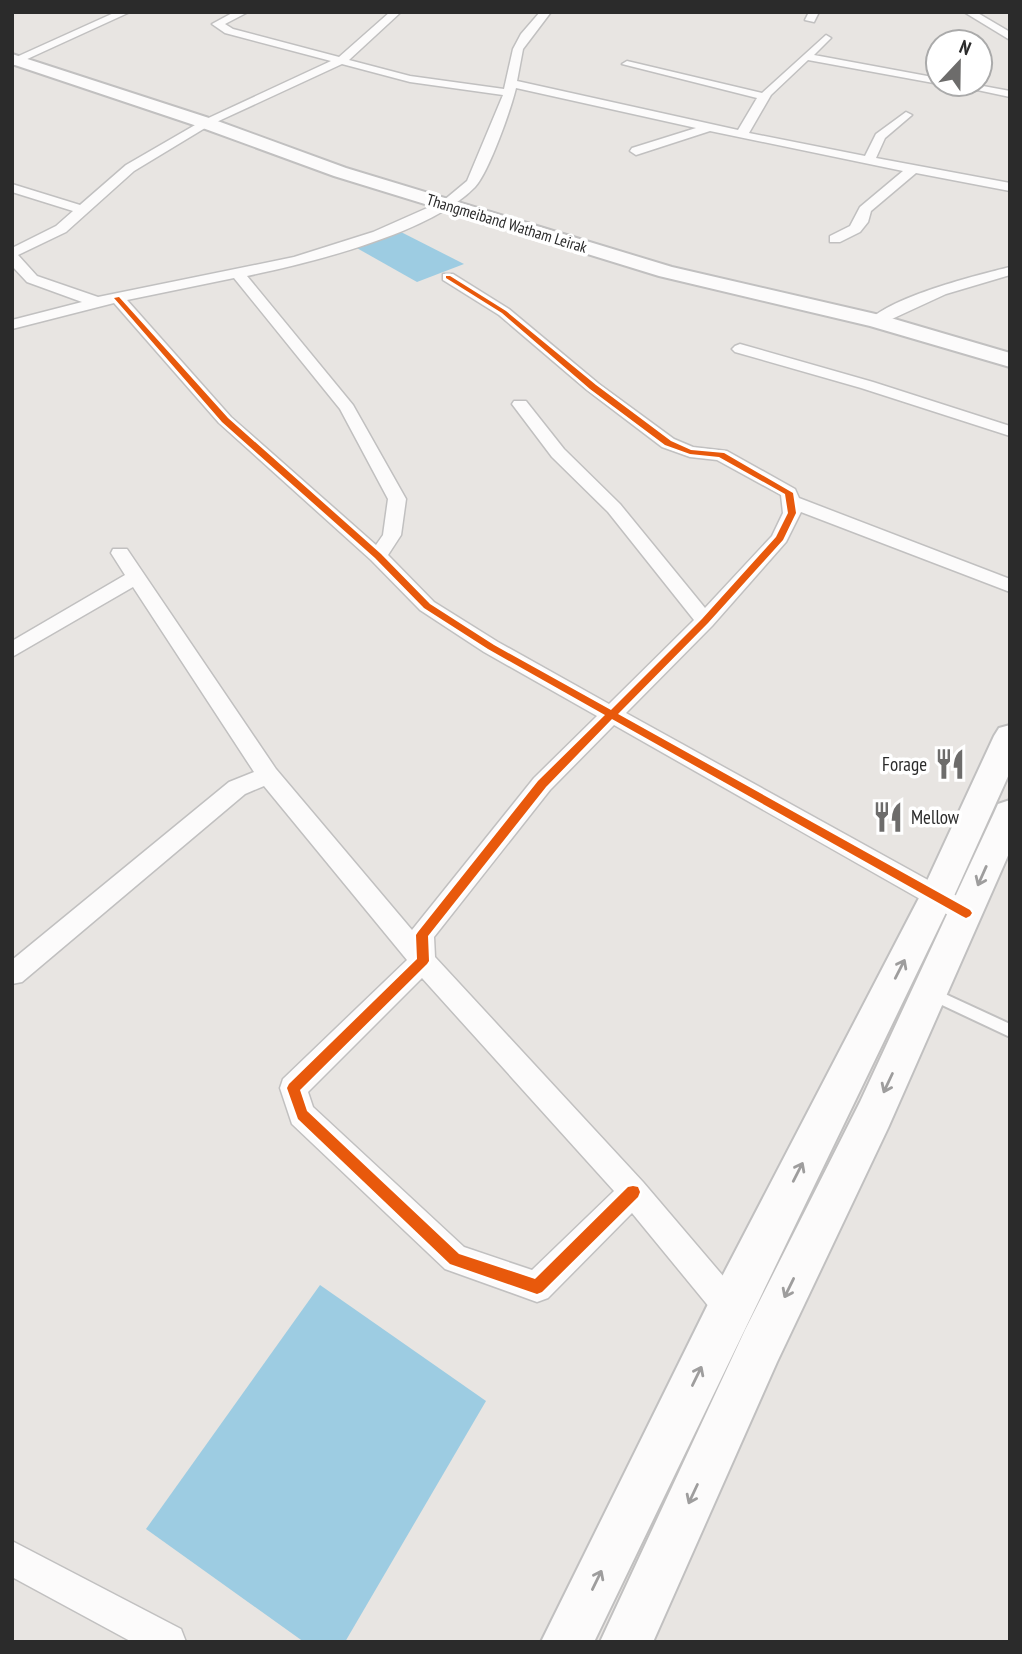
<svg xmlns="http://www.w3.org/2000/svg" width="1022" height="1654" font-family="'PT Sans Narrow',sans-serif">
<rect width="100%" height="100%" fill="#e8e5e2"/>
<!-- water -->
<g fill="#9dcce2">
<path d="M399,231L464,264L417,282L355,247Z"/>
<path d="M320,1285L486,1401L345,1642H304L146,1529Z"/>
</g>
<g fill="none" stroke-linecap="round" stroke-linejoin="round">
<defs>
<path id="lane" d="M930,987L1010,1024V1037L925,997L923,993L925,989Z"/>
<g id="street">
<path d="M116,12H130L12,66V59Z"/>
<path d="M234,12H248L225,24L233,29L339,57L390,12H401L349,60L410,76L504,89L513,49L521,34L540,12H551L523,49L517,81L738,130L757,98L622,64L627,61L762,93L826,35L831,38L814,55L938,78L939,84L808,60L771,95L749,133L865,156L876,134L906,112L912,115L885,138L876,158L1010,183V191L916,173L871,211L868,222L860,232L840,242H830V236L850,226L860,207L903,171L710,131L636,155L630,151L632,148L696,128L516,88C511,109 489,172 475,187C431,233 310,263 247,276L353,405L406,499L401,535L388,555L434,602L498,642L609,704L694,620L608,512L552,457L512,404L514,401H526L564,449L620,504L705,608L772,536L783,513L781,495L717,460L690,457L662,447L587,390L499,315L443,280V274H453L509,309L599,384L674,439L693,447L727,451L795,489L799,498L1010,579V592L801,512L786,542L712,626L626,713L975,906L978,913L975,920L966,923L957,920L614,725L550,790L434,937L435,957L643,1182L741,1297L745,1308L741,1319L730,1323L719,1319L632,1213L548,1298L537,1302L445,1269L292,1124L280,1088L283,1079L407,960L264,786L245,794L22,982L12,984V960L229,782L254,772L133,587L12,657V641L125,575L111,553L113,549H127L276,769L412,930L534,778L597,716L484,652L420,610L371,560L219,423L114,303L12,329V320L82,302L27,282L12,266V248L56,226L73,211L12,192V184L80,205L126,165L202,121L331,61L225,33L212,24ZM342,64L410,82L503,95L467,181L443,201L373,232L294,257L98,297L37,276L18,255L66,232L134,171L210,125ZM234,278L340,409L388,499L383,535L376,545L231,417L127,300ZM422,978L614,1191L532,1270L464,1247L313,1107L308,1092Z"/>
<path d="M809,12H819L814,22L805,20Z"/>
<path d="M964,12H976L1010,32V40Z"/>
<path d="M949,84H972L1010,91V97Z"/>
<path d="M1010,267V275L946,294L881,324H871L869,321C891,297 977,275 1010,267Z"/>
<path d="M740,344L873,382L1010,426V436L861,388L735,352L732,349L735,346Z"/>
<path d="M12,1541L181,1629L186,1642H132L12,1577Z"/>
</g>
<g id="secondary">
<path d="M12,54L212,119L346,168L672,267L884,316L1010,353V367L870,326L659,276L334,176L200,127L12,64Z"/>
<path d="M1010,725V772L953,898L594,1642H541L714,1292L920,896L994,736L999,728Z"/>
<path d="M1010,800V851L888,1128L777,1362L653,1642H600L745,1330L860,1102L994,813L998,804Z"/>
</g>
</defs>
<!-- lane casing -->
<use href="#lane" stroke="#c1c0c0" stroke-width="4"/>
<!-- street casing -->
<use href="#street" stroke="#c1c0c0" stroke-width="3"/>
<!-- secondary casing -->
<use href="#secondary" stroke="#c1c0c0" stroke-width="4"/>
<!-- lane -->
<use href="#lane" fill="#fcfbfb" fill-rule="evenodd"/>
<!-- street -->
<use href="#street" fill="#fcfbfb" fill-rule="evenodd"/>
<!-- secondary -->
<use href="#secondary" fill="#fcfbfb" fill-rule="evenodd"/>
<defs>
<path id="cycleway" d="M446,276H450L506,311L596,385L671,441L691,450L724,453L793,493L796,513L783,540L708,623L618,714L970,910L972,913L970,916L966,918L962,916L612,719L546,787L428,936L429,961L427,964L300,1090L307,1111L459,1254L535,1279L628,1187L633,1186L638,1187L640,1192L638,1197L542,1292L537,1294L450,1264L298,1119L287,1088L289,1084L417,959L416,935L418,932L538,781L605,715L488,649L424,608L375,558L222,422L114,298L119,297L228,418L381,554L430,604L494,645L611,710L702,619L776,537L788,513L785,494L719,457L690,454L665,445L590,389L502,313L446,278Z"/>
</defs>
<!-- cycleway casing -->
<use href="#cycleway" stroke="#fff" stroke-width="5"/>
<!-- cycleway -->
<use href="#cycleway" fill="#e8590c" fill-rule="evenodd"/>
</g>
<!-- one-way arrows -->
<defs><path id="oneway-shaft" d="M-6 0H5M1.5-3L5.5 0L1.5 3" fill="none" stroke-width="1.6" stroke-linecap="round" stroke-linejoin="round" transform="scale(1.75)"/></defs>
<g stroke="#9e9d9d">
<use href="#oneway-shaft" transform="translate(982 876) rotate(114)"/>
<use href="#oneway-shaft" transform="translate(900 969) rotate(-63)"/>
<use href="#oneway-shaft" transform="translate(888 1083) rotate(115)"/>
<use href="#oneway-shaft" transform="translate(798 1172) rotate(-63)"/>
<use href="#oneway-shaft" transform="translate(789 1288) rotate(116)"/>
<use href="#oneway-shaft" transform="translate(697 1376) rotate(-64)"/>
<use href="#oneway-shaft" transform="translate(693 1494) rotate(115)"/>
<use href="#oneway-shaft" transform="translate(597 1580) rotate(-64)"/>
</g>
<!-- icons -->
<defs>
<symbol id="restaurant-bare" viewBox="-9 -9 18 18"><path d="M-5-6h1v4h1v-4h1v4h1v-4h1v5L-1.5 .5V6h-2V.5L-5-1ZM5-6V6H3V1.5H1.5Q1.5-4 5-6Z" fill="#6d6c6b" stroke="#fff" stroke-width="2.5" paint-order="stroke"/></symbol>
</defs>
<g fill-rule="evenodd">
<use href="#restaurant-bare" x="928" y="742" width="44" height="44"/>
<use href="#restaurant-bare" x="866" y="795" width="44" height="44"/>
</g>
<g text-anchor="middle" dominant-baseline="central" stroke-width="7" stroke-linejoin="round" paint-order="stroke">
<!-- far-street labels -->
<g font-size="16" fill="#2b2b2b" stroke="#fff">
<text transform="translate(507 223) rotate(17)">Thangmeiband Watham Leirak</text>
</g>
<!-- poi labels -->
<g font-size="19" fill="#2b2b2b" stroke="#fff" text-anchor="end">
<text x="927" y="764">Forage</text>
<text x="911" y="817" text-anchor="start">Mellow</text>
</g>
</g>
<!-- border -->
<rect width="1022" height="1654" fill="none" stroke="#2b2b2b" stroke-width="28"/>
<!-- north arrow -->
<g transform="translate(959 63) rotate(22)"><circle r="33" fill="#ffffff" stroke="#aaaaaa" stroke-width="2"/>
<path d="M0-5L12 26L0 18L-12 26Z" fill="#6d6c6b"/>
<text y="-10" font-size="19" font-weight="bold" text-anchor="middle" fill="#2b2b2b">N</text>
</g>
</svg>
